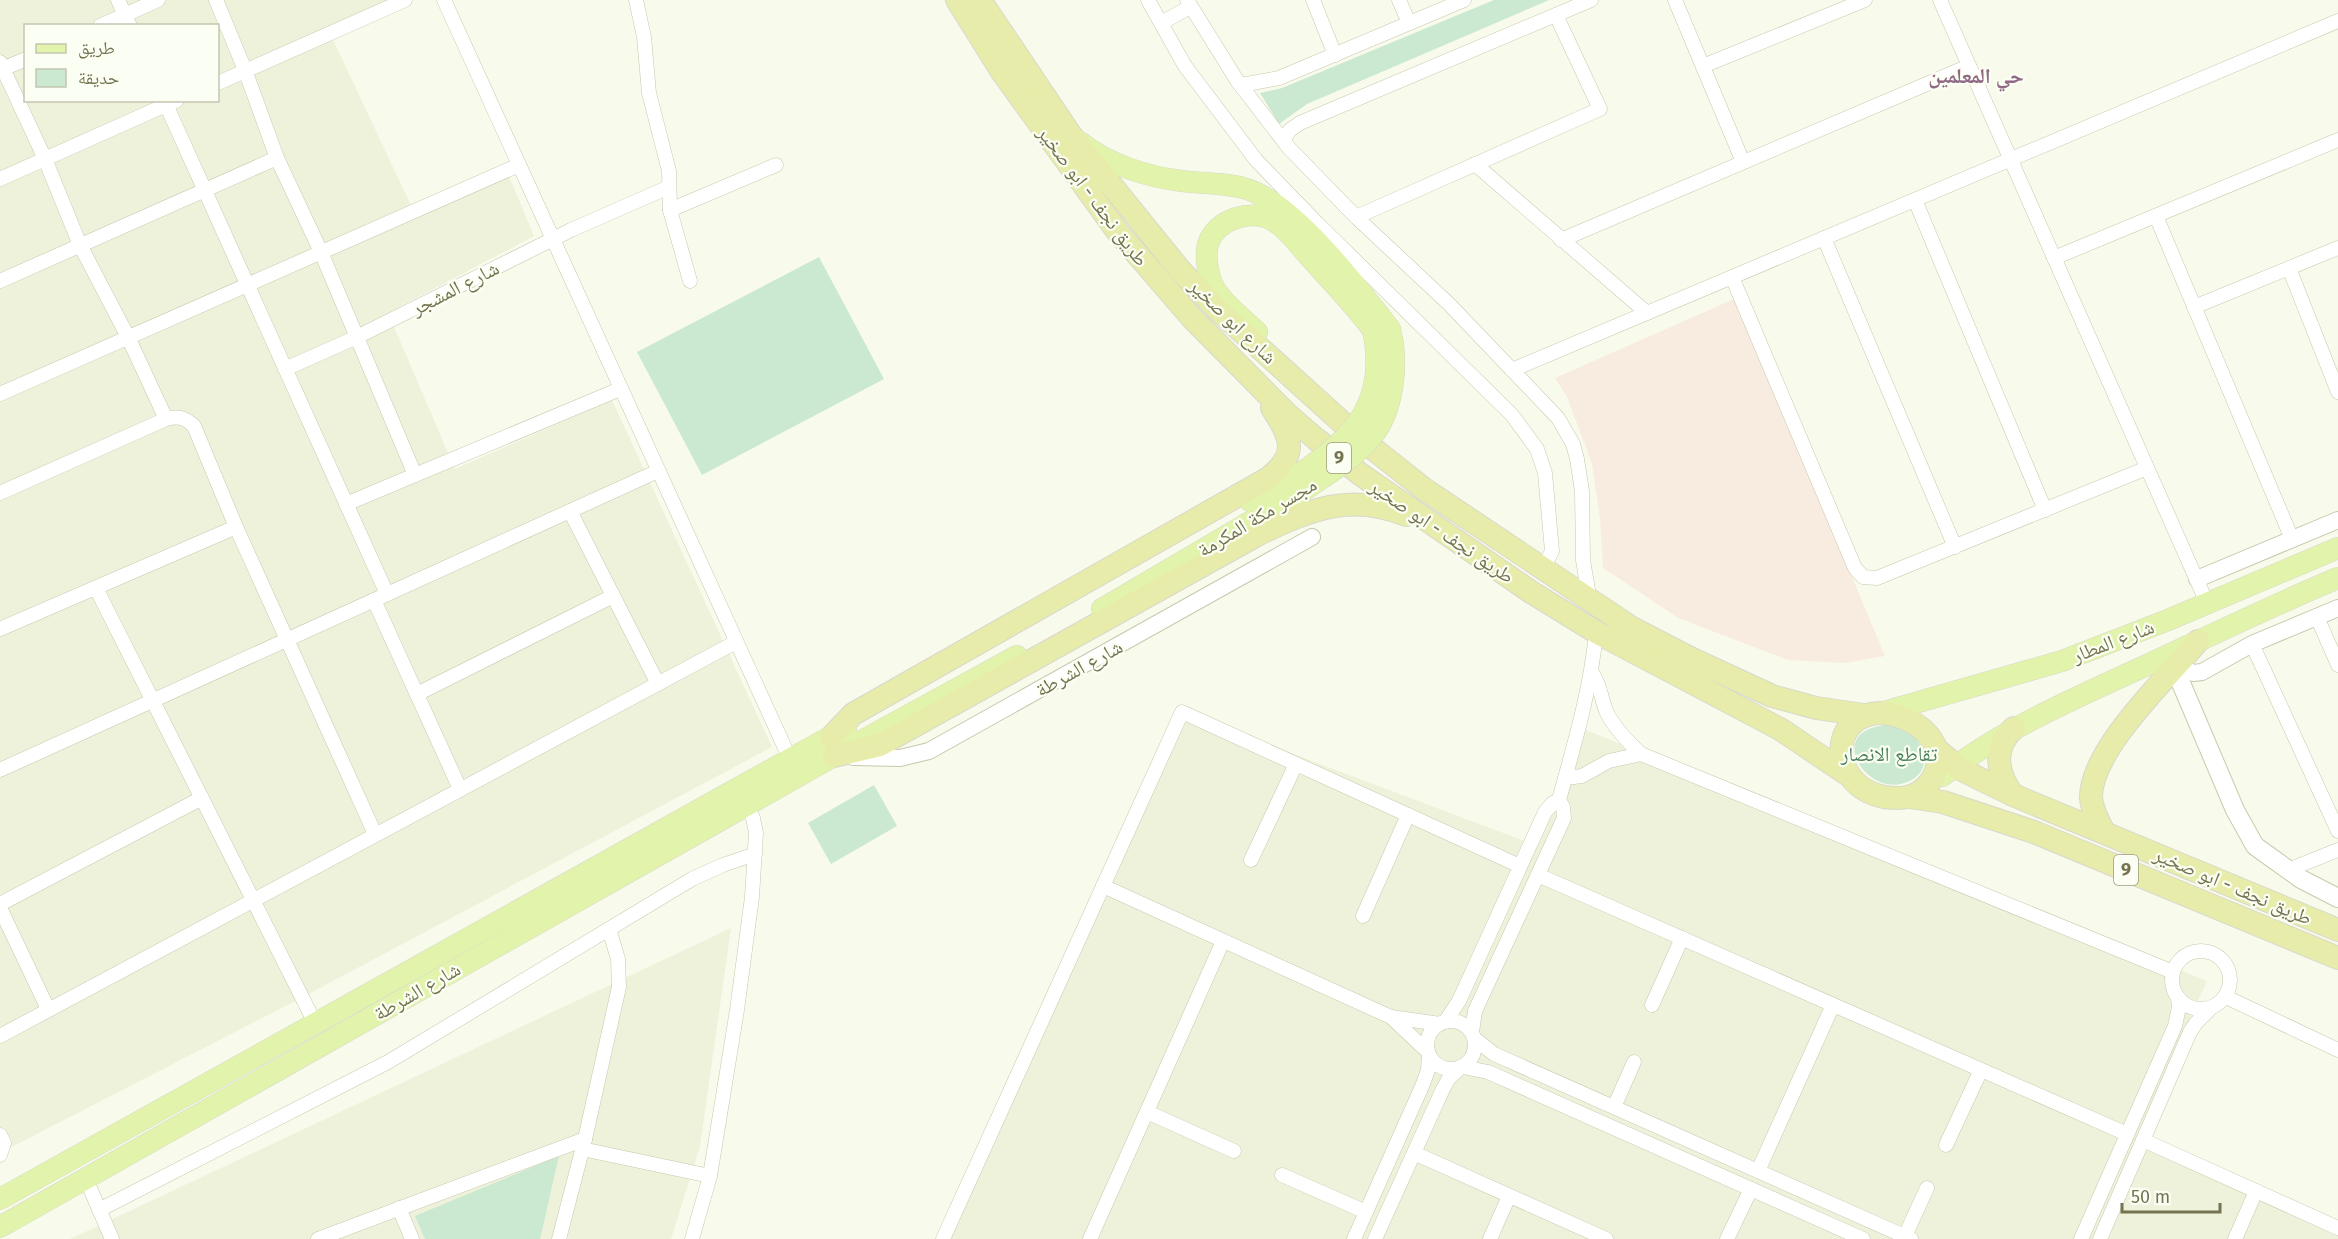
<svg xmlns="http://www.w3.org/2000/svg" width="2338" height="1239" font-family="'Fira Sans','Noto Naskh Arabic',sans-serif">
<rect width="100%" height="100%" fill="#f8fbec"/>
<!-- residential -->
<g fill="#eff2db" fill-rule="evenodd">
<path d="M0,0H389L328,29L416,216L509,176L534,236L388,313L455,469L612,400L772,747L305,996L0,1153ZM26,26H218V100H26Z"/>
<path d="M1182,712L1538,846L1586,730L2207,981L2137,1137L2338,1228V1239H943Z"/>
<path d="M731,928L700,1147L671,1239H70Z"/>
</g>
<!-- medical -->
<path fill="#f8ece0" d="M1736,298L1885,656L1845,663L1788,660L1678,618L1603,568L1600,519L1592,464L1567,397L1555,378Z"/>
<!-- green -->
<g fill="#cbe8d1">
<path d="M1494,0H1549L1307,104L1279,124L1260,93L1282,88Z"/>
<path d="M819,257L884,379L702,475L637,352Z"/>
<path d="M1888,725C1895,727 1904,728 1910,733C1924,744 1932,767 1913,779C1871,806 1819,729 1888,725Z"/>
<path d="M874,785L897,826L831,864L808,823Z"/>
<path d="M559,1156L540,1239H425L415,1216Z"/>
</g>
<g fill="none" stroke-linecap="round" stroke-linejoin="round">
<defs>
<g id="minor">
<path d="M118,0L130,26"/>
<path d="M216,0L245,70L277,158L321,252L415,475"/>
<path d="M444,0L790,759"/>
<path d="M636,0L644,37L649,93L669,171L670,210L690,281"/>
<path d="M1148,0L1185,66L1256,160L1317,223L1512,415L1537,449L1545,473L1552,551L1543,569"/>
<path d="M1187,0L1238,82L1289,148L1356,217L1449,304L1558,418L1573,444L1577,459L1582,491L1583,560L1590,602"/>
<path d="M1313,0L1335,55"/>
<path d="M1399,0L1409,23"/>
<path d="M1675,0L1743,162"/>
<path d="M1940,0L2207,603"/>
<path d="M1161,23L1190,7"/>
<path d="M100,26L158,0"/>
<path d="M0,62L45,159L80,245L128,337L166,419"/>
<path d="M1703,66L1865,0"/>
<path d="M0,70L26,59"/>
<path d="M1238,82L1241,85L1279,78L1464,0"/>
<path d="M218,83L405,0"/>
<path d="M164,100L387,594"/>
<path d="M1288,147L1283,140L1290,130L1300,123L1591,0"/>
<path d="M1475,164L1647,313"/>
<path d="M0,179L177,100"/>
<path d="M1915,200L2045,510"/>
<path d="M670,210L776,165"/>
<path d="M2156,216L2292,539"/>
<path d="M1356,217L1600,109L1556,15"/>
<path d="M1824,238L1955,547"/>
<path d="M1561,240L1969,66"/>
<path d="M2054,258L2338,140"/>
<path d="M2289,268L2338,392"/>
<path d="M1732,277L1855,568L1863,577L1877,578L2147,468"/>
<path d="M0,281L277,158"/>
<path d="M2194,307L2338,248"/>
<path d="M285,369L357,337L571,230L669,187"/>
<path d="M1512,370L2338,21"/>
<path d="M0,394L519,165"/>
<path d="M0,493L166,419C178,416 184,417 194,426L236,527L375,834"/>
<path d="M346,504L620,389"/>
<path d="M570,511L658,684"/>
<path d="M96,588L315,1023"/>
<path d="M374,600L460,789"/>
<path d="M2317,617L2338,665"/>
<path d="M0,629L236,527"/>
<path d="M2252,644L2338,831"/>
<path d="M1592,673C1601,685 1601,700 1607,713C1615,729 1628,742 1641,754L2173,972"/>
<path d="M417,694L613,596"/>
<path d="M0,770L658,471"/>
<path d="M1565,778L1582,776L1609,761L1641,754"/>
<path d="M1251,860L1296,764"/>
<path d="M2288,870L2338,850"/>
<path d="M1538,875L2127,1134"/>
<path d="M1103,886L1391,1017L1440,1024"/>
<path d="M0,904L202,798"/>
<path d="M0,908L48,1009"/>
<path d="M1363,916L1408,815"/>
<circle cx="2201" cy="980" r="29"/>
<path d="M2226,997L2338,1050"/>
<path d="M1652,1005L1682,938"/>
<path d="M1391,1017L1427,1051"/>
<circle cx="1451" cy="1045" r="24"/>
<path d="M1445,1022L1459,1001L1545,812L1553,803L1559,800"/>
<path d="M1472,1032L1475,1011L1564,818L1563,807L1559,800C1574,745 1591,689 1596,632"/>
<path d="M0,1036L736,642"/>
<path d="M1475,1039L1494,1054L1911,1239"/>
<path d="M1463,1067L1488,1072L1863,1239"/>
<path d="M1614,1107L1634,1062"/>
<path d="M1147,1112L1234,1151"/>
<path d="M0,1135L4,1143L0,1155"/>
<path d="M2143,1140L2338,1228"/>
<path d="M1946,1145L1981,1070"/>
<path d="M582,1149L710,1176"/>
<path d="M1414,1153L1606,1239"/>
<path d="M1758,1171L1833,1005"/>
<path d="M1282,1175L1366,1212"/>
<path d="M86,1179L112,1239"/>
<path d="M399,1208L412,1239"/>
<path d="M99,1210L388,1062L692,879L723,865L755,854"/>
<path d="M1905,1236L1927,1188"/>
<path d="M318,1239L585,1139"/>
<path d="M559,1239L585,1139L619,987L618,959L609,929"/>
<path d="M692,1239L710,1176L737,1010L752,897L756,833L753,818L747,807"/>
<path d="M943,1239L1182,712L1520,866"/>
<path d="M1090,1239L1223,941"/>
<path d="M1354,1239L1423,1084L1428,1070L1429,1055"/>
<path d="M1375,1239L1442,1091L1449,1078L1459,1069"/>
<path d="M1490,1239L1509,1196"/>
<path d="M1727,1239L1751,1189"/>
<path d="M2081,1239L2175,1026L2179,1007L2178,997"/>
<path d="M2100,1239L2190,1032L2196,1023L2212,1007"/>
<path d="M2235,1239L2256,1191"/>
</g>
<g id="tertiary">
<path d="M2197,579L2338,520"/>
<path d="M2178,665L2193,673L2202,672L2252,644L2338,608"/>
<path d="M853,757L900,758L929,751L1312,537"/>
</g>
<path id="secondary" d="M2175,669L2235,810L2255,846L2301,879L2338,898"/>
<g id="primary">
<path d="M1080,142C1106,164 1148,177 1182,181C1204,184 1228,182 1250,190C1298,209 1358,288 1390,329"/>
<path d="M1257,332C1243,318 1218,300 1211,281C1208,271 1205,255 1208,244C1216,219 1252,208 1274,221C1287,229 1297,243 1307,254C1329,279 1353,303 1373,330"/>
<path d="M1250,501L1299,474"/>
<path d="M1102,609L1306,489"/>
<path d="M1880,713L2062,661L2168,620L2338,548"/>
<path d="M1942,776C2004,728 2076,698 2147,665C2210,636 2273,605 2338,578"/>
<path d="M0,1199L846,728"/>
<path d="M0,1227L834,756L1017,656"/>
</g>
<g id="trunk">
<path d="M957,0L1002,72L1117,231L1192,318L1287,414L1316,439L1360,474L1531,592L1596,632L1780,729L1847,774"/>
<path d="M980,0L1070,134L1180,270L1220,312L1357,436L1424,489L1632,628L1692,659L1772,696L1816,708L1864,715"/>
<path d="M1880,713C1915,714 1955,746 1930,782C1924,790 1917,795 1907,797C1900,799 1892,798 1884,797C1829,786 1827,715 1880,713Z"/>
<path d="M831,737L853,714L1267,479C1299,455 1292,438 1272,408"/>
<path d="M1935,748L1960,769L2013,795L2338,930"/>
<path d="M834,756L880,745L1259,534C1309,510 1350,492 1406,515"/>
<path d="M2013,795C1997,774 1992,748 2014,728"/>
<path d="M1909,797L1943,802L2034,832L2338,958"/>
<path d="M2104,832C2098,821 2092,810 2091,798C2090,750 2168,677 2198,641"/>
</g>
</defs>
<!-- minor casing -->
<use href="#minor" stroke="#c7c8ac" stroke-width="15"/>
<!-- tertiary casing -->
<use href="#tertiary" stroke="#c7c8ac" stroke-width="18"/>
<!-- secondary casing -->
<use href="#secondary" stroke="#c9caab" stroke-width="20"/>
<!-- primary casing -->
<use href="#primary" stroke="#d8d8ce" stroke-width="22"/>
<!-- trunk casing -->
<use href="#trunk" stroke="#d8d8ce" stroke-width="24"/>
<!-- minor -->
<use href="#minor" stroke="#fff" stroke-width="14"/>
<!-- tertiary -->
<use href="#tertiary" stroke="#fff" stroke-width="16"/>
<!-- secondary -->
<use href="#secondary" stroke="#fff" stroke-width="18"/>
<!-- primary -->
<use href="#primary" stroke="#e2f3ab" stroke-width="21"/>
<!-- trunk -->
<use href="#trunk" stroke="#e8ecaa" stroke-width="22"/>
<defs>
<g id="primary-bridge">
<path d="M1299,474C1355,437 1388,401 1373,330"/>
<path d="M1306,489C1328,474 1351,460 1369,440C1394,413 1399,363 1390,329"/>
</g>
</defs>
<!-- primary-bridge casing -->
<use href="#primary-bridge" stroke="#d8d8ce" stroke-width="22" stroke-linecap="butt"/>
<!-- primary-bridge -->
<use href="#primary-bridge" stroke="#e2f3ab" stroke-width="21"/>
</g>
<g text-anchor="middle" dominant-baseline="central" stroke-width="4.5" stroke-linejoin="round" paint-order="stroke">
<!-- shield labels -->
<g fill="#fbfef3" stroke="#9d9d81" stroke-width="1.5">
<rect x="1327" y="443" width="24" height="30" rx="4.5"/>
<rect x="2114" y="855" width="24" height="30" rx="4.5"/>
</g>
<g font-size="18" font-weight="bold" fill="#757350">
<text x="1339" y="458">9</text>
<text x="2126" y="870">9</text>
</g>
<!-- street labels -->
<g font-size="20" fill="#757350" stroke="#fbfef3">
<text transform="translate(1093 196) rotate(53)">طريق نجف - ابو صخير</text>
<text transform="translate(455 288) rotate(-27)">شارع المشجر</text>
<text transform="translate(1233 321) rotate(44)">شارع ابو صخير</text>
<text transform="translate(1257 517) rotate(-31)">مجسر مكة المكرمة</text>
<text transform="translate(1442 531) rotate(34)">طريق نجف - ابو صخير</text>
<text transform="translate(2113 641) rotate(-21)">شارع المطار</text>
<text transform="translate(1079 668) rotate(-29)">شارع الشرطة</text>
<text transform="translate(2233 886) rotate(23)">طريق نجف - ابو صخير</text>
<text transform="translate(417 991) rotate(-30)">شارع الشرطة</text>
</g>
<!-- park labels -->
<g font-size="20" fill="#4c7f5c" stroke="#fbfef3">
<text x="1889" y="754">تقاطع الانصار</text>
</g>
<!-- neighbourhood labels -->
<g font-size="21" font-weight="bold" fill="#906986" stroke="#fbfef3">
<text x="1976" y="76">حي المعلمين</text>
</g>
</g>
<!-- legend -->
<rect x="24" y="24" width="195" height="78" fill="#fbfef3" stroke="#c5c6b2" stroke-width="1.5"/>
<rect x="36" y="44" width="30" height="9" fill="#e2f3ab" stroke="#c5c6b2" stroke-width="1.5"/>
<text x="78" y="54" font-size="18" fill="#757350">طريق</text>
<rect x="36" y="69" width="30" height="18" fill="#cbe8d1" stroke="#c5c6b2" stroke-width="1.5"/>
<text x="78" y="84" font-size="18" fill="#757350">حديقة</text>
<!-- scale -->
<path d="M2122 1203v9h98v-9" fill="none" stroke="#757350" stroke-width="3"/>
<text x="2131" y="1203" font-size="18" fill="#757350" stroke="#fbfef3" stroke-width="4.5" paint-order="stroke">50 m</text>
</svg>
